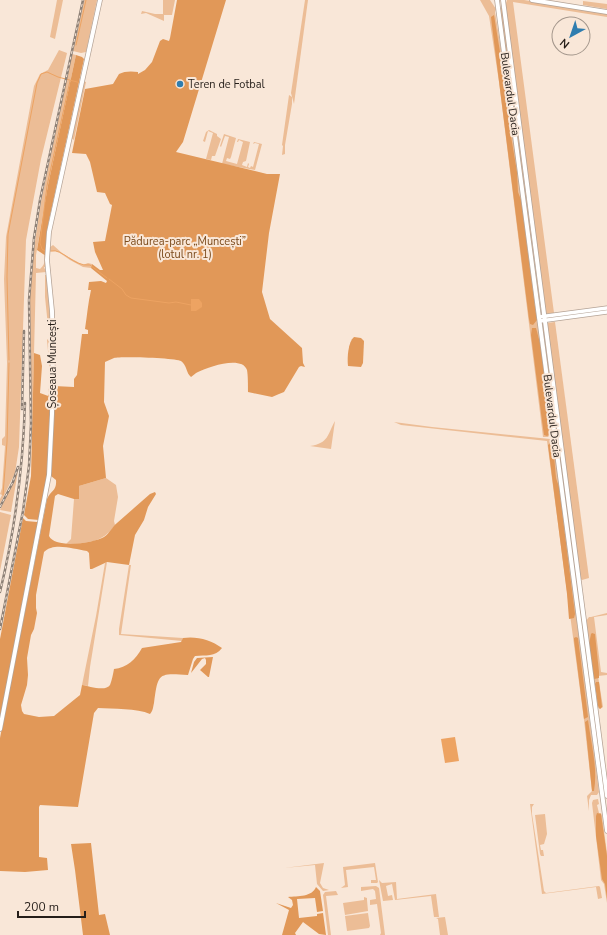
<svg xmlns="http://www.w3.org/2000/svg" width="607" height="935" font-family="'Nunito Sans',sans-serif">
<rect width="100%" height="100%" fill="#f9e7d8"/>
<!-- green -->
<g fill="#ecbd96">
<path d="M57,0H63L55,39L50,37Z"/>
<path d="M84,0H97L86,52L81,53L73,51Z"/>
<path d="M163,0H175L172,15H164V21L146,13L141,14L142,11L155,14H163Z"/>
<path d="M305,0H308L294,104L291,93Z"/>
<path d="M480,0H490L496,9L495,12L508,92L552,432L548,437H543L499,82L489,16Z"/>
<path d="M507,0H524L607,14V17L513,2L554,313L545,314L506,12V3Z"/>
<path d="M583,1L607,4V9L583,5Z"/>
<path d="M500,8H502L539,297L538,294Z"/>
<path d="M59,50L67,53L41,159L26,240L19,447L15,473L0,504V499L2,495L0,494L2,488L5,446L2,445V439L5,436L7,363L4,279L6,237L34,86L40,74L48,70Z"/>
<path d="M72,54L76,55L48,185L36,255V268L40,269C45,265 45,261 44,255L46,256L45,267H44L46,272L36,273L32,435L30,296L34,248L41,202Z"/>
<path d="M83,81L86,82L74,140L71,138Z"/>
<path d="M289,95L292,97V104L285,145V154L282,155L283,146L282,145Z"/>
<path d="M209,130L217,134V136L221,139L215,156H212L211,160L206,159L213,133L208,131L205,142L203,141L206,132Z"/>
<path d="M224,134L236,138L231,157L230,159L227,158L226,161L237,164L243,142L239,140L238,142H237L238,139L250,142L246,161L243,162L242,165L247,167L248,163L249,164L248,167L250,168L251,166L253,167L259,144L255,143L253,144L254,142L262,144L255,170L222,164L229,137L225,136L221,147L220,146Z"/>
<path d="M53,245L63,254L83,265L88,263L92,264L91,268L83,267L70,260L57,251H51L48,254L49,248Z"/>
<path d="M45,275H47L51,329V397L48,396L50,373L47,340L49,338L50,328L48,326L45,297Z"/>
<path d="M555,322L589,578L582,580L580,578L547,323Z"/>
<path d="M542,323H543L557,436L556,435Z"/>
<path d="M335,421L331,449L310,446C329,443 327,435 335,421Z"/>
<path d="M394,422L432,427L550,439L554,443L599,792L597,795H591L589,800V811L587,796L592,791L584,720L547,441L401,425Z"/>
<path d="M559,442L587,659H586L557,443Z"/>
<path d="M18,471L11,512L0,510Z"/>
<path d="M106,478L116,485L118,497L114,521L115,525C103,543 86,543 66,544L71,539L74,499H76L79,486Z"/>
<path d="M0,512L11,515L0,571Z"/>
<path d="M107,562L90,667L88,686L82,685L96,616L105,563Z"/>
<path d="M129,565H131L121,634L183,638L182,641L119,635V629Z"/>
<path d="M607,613V615L594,617L601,672L607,673V675L598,676L603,707L600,709L597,707L586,621L589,617H591Z"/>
<path d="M598,799L599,804L597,805L599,813H601L602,816L607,853V903L604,884L601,880L592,803L593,800Z"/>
<path d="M530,804H534L532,807V814L544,891L546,893L599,886L600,887L602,898L598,899L596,887L542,894Z"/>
<path d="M545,814L547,834L544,844L540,845L541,850H543L544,856H541L540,854L535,815Z"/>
<path d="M324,863L320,883L323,888L329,890L323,891L317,884L315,865L284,868Z"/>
<path d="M375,863L378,882L377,883H371V880H376L374,867L346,870L348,887L341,888L345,885L343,867Z"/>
<path d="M379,880L382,883L396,882L397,899L436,894L439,917H434L431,896L395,900L392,884L386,886L388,896L392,895L393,900L383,901Z"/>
<path d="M376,886L379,888L385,935H380L381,933L377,904L370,905V900L376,899L375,891L373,889L361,891V887Z"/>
<path d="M336,891L338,895L326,896L331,935H328L323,895L325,892Z"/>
<path d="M364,897L367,898V900L368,911L345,915L343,903L364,900Z"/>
<path d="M368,913L370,926L369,928L347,931L345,916Z"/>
<path d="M445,917L448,935H440L438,919L436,918Z"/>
</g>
<!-- forest -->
<g fill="#e19858">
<path d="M177,0H226L183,142L176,152L267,174H280L269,233L262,292L270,319L302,348L303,363L305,367L301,366L299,367L284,392L279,394L272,397L248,392C248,386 248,375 247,370C242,355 208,367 198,372C195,373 194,375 191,377C186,373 187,365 181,361C177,358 120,356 114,358C111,359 108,361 105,362L104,402L109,416L103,446L106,478L79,486V499H74L58,494L55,496L49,536C55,549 94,543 104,537C110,533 112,527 117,523C128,513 139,504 150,494L155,492L156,494L148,507L144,520L135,535L129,565L107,562L92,569H90L89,553L87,551C73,549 54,542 44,552L36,595V608L37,613L34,629L31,635L27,658L28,675L27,685L21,705L22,711L24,714L39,717L54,716L80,695L82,685C88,686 106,692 110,685C112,680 113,674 114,669C127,668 136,659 142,648L181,642L183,638C197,636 211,640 222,648C215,657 206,655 195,656L193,659L188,675C158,673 158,673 154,703C153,707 153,711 150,714C137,708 113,709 98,708L94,713L78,807L40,805L39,807V857L47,858L48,870L25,872L0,871V738L47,499C51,490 57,491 56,480L51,476L54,386L74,387V379L77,375L82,334H88V330L85,329C87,316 88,303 91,290H88L89,282L101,281L106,283L107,281L91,268L92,264L100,270H103L95,252L93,242L105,241L112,205L110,204L105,193L97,192L90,162L86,154L72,153L85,89L113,84L119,74C124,71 132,71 138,72V74L145,70L152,62L160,41L163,39L169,41L170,38Z"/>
<path d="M494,15L512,126L510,130L517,172L518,192L521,200L535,307L537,320L533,325L530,324L529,319L492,26L491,17Z"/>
<path d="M76,55L82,57L84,59L48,225L46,256L37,250L48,185Z"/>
<path d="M532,328H536L540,343L551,426L549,430L550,434L547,436L544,435L542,421L531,335Z"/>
<path d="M354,337L361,338L364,341L363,363L361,367L348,366C347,358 348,342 354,337Z"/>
<path d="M34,353L40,355L42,366L40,393L51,397L47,476L39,520L28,519L24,515L31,476Z"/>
<path d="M551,442L553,444L556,478L559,487L575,614L574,618L569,619L567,594L548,445Z"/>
<path d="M23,518L26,521L37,522L38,523L0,718V639Z"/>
<path d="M592,633L595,634L599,672V678L594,679L593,675L589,644L591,634Z"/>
<path d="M576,637L578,638L588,717L584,719L574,640V638Z"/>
<path d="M213,657L209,677H208L200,670L206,664V660L205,658L202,659L191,673L194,662L197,658Z"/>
<path d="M596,682H599L602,707L600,709L598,706L595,684Z"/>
<path d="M588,720C591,743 598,768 594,791H592L585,722Z"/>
<path d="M597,813L601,814L607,856V899L605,884L602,879L596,836V816Z"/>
<path d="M91,843L99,915L105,914L110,935H83L75,870L71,844Z"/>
<path d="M316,887L320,891L323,911L317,912L315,898L297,899L299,918L317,916V914L323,913L326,935L319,934L303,922L295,933L296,935H282L289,910L276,903L291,908L293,905L292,900L288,897C298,896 312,897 316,887Z"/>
</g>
<!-- water -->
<g fill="#eda362">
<path d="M191,299H199L202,303V307L196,311H191Z"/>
<path d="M455,737L459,761L445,763L441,739Z"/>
</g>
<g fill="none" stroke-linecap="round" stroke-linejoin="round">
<!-- stream -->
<g stroke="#eda362" stroke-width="1">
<path d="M76,45L86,0"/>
<path d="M45,251L42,249L40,243L47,186L70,81"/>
<path d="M51,251C63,248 73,267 90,265L107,278"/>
<path d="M109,279L122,289L126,295L131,298L169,303L176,302L191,305"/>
<path d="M9,360L7,277L8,234L37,83L41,74L47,72L58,77L81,83"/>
<path d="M3,495L7,442L9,363"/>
</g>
<defs>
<g id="minor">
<path d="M539,317L607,308"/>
<path d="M540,321L607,312"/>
</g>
<g id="major">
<path d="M497,0L607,831"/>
<path d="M503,0L607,796"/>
<path d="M532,0L607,12"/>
<path d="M0,729L49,475L52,414L53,347L52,311L47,260L49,232L100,0"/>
</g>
</defs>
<!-- minor casing -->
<use href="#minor" stroke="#b4a396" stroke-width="5"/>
<!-- major casing -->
<use href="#major" stroke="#b4a396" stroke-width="5.5"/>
<!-- minor -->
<use href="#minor" stroke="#fff" stroke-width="3.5"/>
<!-- major -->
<use href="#major" stroke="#fff" stroke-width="4"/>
<defs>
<g id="rail">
<path d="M22,409L24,331"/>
<path d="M0,507L13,482L18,467"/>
<path d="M0,592C15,530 23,467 25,403"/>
<path d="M0,629L23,511L29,466L31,424L29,300L34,238L40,200L83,0"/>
</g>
</defs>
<!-- rail casing -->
<use href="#rail" stroke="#8d8076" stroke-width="2.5"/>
<!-- rail -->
<use href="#rail" stroke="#f9e7d8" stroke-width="1" stroke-dasharray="3" stroke-linecap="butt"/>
</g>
<!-- markers -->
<circle fill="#2f7daf" stroke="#f9e7d8" stroke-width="1.5" cx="180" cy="84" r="4"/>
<g text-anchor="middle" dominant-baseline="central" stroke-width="4" stroke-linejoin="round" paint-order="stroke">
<!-- poi labels -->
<g font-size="11" fill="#251e19" stroke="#f9e7d8" text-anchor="start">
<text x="188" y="84">Teren de Fotbal</text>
</g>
<!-- street labels -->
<g font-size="11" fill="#251e19" stroke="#f9e7d8">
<text transform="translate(510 94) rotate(82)">Bulevardul Dacia</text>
<text transform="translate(52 364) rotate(-90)">Șoseaua Muncești</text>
<text transform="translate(552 416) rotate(83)">Bulevardul Dacia</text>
</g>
<!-- park labels -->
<g font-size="11" fill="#7c4b1c" stroke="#f9e7d8">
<text x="185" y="241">Pădurea-parc „Muncești”<tspan x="185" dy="13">(lotul nr. 1)</tspan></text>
</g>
</g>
<!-- north arrow -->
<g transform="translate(571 36) rotate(220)"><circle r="19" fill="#f9e7d8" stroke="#a4978c"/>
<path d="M0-3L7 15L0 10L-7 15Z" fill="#2f7daf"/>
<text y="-6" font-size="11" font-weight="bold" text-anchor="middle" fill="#251e19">N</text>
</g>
<!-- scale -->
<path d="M18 911v6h67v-6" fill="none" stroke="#251e19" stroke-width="2"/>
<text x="24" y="911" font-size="12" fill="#251e19" stroke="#f9e7d8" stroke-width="3" paint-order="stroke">200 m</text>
</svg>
